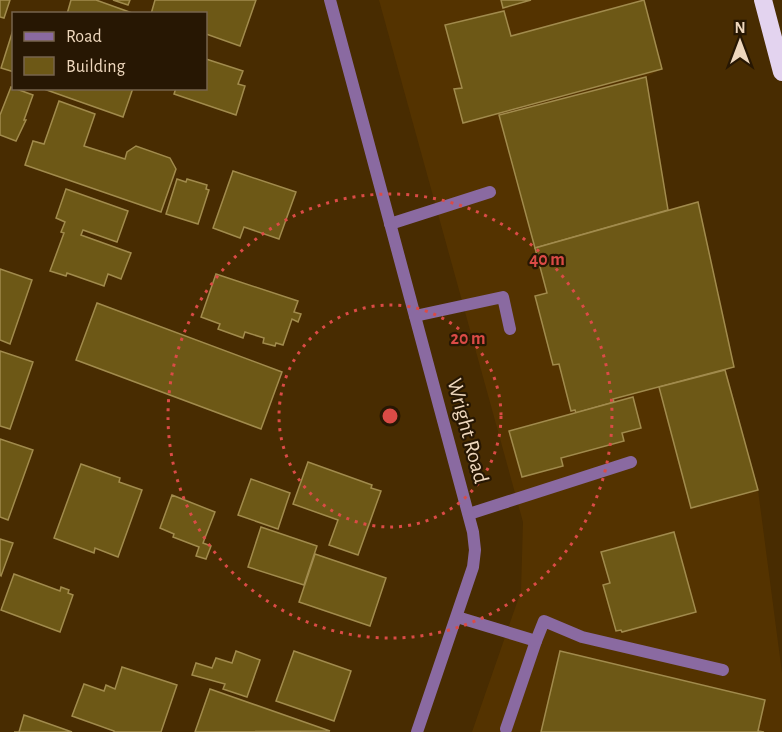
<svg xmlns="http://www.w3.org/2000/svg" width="782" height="732" font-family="'Alegreya Sans',sans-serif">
<rect width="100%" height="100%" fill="#482c01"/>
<!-- built -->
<path fill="#543300" d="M379,0H644L662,69L646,77L668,209L698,202L734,367L726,370L758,490L782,673V732H472L521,591L523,522Z"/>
<!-- building -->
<g fill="#6d5816" stroke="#a18b4d" stroke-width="1.5">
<path d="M0,0H10L4,18L0,17Z"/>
<path d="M71,0H96L135,14H67Z"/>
<path d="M113,0H130L128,5Z"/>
<path d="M155,0H256L240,46L206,34V14H151Z"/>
<path d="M501,0H531L503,8Z"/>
<path d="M644,0L662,69L463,123L454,89L462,88L445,25L504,11L511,36Z"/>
<path d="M13,30H14V72L1,68Z"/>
<path d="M206,59L243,71L238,84L245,86L236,115L174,94L176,88H206Z"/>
<path d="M646,77L668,210L535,248L499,115Z"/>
<path d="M11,87L33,95L24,120H26L16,141L0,135V115Z"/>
<path d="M41,88H133L123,117Z"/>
<path d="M59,101L95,114L84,146L125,159L127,152L136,146L170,158L176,169L161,212L25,165L33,141L44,144Z"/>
<path d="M233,171L296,192L279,239L244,227L240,238L213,228Z"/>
<path d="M177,179L186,182L187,179L207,185L206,189L209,190L198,224L166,214Z"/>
<path d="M66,189L128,211L117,242L83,230L81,235L131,253L121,279L108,274L104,286L67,273L66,276L50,271L64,233L61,232L65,222L56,218Z"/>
<path d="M698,202L734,367L613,399L614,402L576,413L575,410L571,411L559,364L553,365L535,296L547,293L535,248Z"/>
<path d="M0,269L32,280L10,344L0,340Z"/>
<path d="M216,274L298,301L294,312L301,314L298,322L292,319L283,345L276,343L275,346L263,343L264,338L245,332L243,338L218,329L220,324L201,317Z"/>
<path d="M97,303L282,372L261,429L76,360Z"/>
<path d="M0,351L33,362L10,429L0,426Z"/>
<path d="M725,370L758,490L691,508L659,387Z"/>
<path d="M633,397L641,428L622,433L624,441L561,458L563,466L522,477L509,431Z"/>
<path d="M0,439L33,450L8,520L0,517Z"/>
<path d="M308,462L372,485L371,488L381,491L358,555L329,545L338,520L293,504Z"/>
<path d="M81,464L120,478L119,482L142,490L118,557L95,548L94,553L54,538Z"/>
<path d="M251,479L290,493L278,529L238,515Z"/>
<path d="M172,495L215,512L203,543L211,546L206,559L196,556L199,547L173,537L174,534L160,528Z"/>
<path d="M261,527L317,546L304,585L248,567Z"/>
<path d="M674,532L696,612L622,632L621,630L616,631L603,585L610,583L601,552Z"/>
<path d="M0,539L13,543L1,576L0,575Z"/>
<path d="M315,554L386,578L370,626L299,602Z"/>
<path d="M14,574L60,591L61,587L69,590L68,593L73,595L60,632L1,610Z"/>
<path d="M236,651L260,660L247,697L223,689L225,684L192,675L196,663L212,668L216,658L232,663Z"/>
<path d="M294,651L351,671L334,721L276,701Z"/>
<path d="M560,651L765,700L758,731L764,732H541Z"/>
<path d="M122,667L177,685L161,732H114V731L72,716L84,684L104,691L106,685L115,689Z"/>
<path d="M210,689L330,731L195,732Z"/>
<path d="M24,715L72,732H14H19Z"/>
</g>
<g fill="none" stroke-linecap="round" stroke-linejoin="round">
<!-- service -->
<g stroke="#8a6aa1" stroke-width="12">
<path d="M390,224L490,192"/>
<path d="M415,316L503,297L510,329"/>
<path d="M469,514L631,462"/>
<path d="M457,617L536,641L506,729"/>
<path d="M536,641L544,621L582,637L723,670"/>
</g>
<!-- tertiary -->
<path stroke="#8a6aa1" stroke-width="12" d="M330,0L473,532L475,550L473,567L417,732"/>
<!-- motorway -->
<path stroke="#e3d3ef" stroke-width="18" d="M763,0L782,72"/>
</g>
<!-- distance rings -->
<g fill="none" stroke="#db4b46" stroke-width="3" stroke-dasharray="3 6">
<circle cx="390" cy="416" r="111"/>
<circle cx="390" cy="416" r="222"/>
</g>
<g text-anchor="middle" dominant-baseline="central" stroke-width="4.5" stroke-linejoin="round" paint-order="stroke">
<!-- street labels -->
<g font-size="22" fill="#eed7bd" stroke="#271703">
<text transform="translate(468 431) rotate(75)">Wright Road</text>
</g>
</g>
<circle cx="390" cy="416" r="9" fill="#db4b46" stroke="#271703" stroke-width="3"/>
<g font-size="18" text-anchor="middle" font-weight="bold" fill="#db4b46" stroke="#271703" stroke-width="4.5" stroke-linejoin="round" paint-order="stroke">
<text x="547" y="265">40 m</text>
<text x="468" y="344">20 m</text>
</g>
<!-- legend -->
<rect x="12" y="12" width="195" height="78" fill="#271703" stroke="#77644d" stroke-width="1.5"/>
<rect x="24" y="32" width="30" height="9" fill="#8a6aa1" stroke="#77644d" stroke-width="1.5"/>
<text x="66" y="42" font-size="18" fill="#eed7bd">Road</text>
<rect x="24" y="57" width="30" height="18" fill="#6d5816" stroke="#77644d" stroke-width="1.5"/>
<text x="66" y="72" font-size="18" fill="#eed7bd">Building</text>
<!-- north arrow -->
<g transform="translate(740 42)" stroke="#271703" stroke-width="4.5" paint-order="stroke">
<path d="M0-4.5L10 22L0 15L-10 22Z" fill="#eed7bd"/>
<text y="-9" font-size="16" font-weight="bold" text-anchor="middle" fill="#eed7bd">N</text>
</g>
</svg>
